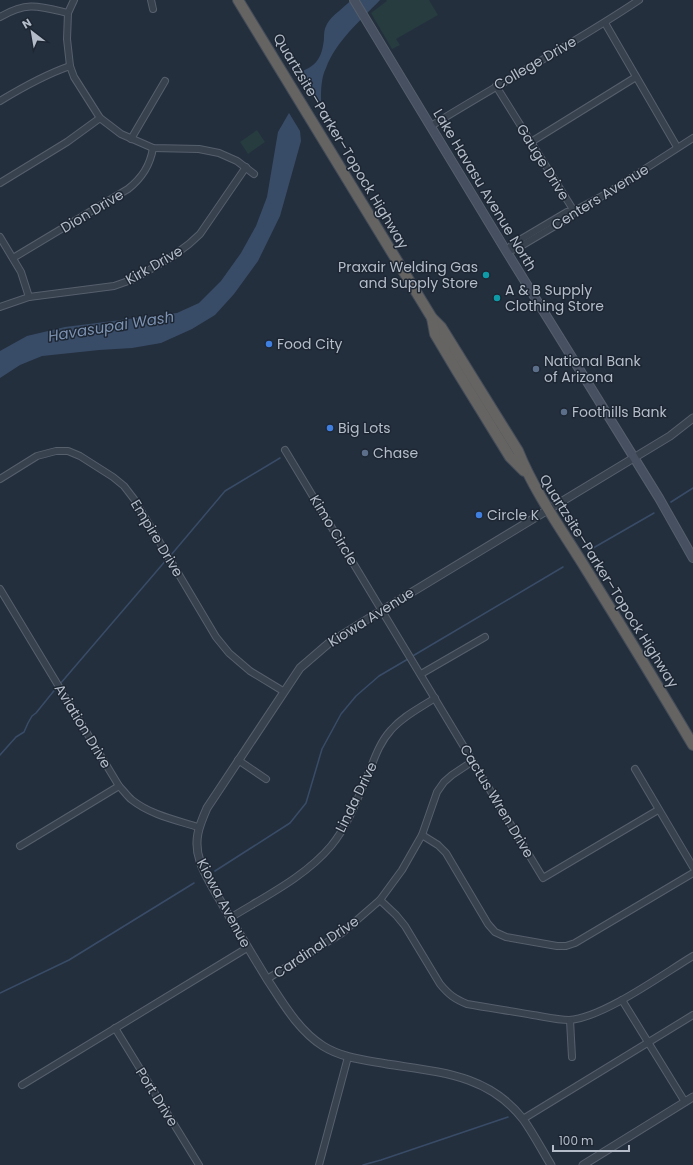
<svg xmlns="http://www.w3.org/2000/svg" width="693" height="1165" font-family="Poppins,sans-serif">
<rect width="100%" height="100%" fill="#242f3e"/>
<!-- green -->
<g fill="#263c3f">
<path d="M386,0H429L438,15L396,39L400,45L392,49L371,13L387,1Z"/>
<path d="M257,130L265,142L248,154L240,142Z"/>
</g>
<!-- water -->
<g fill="#394c67">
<path d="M351,0H380C360,21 336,41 326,68C321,78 321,90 321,101L317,103L300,72C317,66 322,57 324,39C324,34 324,29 327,24C332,15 344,8 351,0Z"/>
<path d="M289,113L300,131L301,141L280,216L258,261L234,294L215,315L192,329L161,343L132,348L99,350L42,356L20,365L0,378V351L27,336L65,327L177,313L199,303L221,281L241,253L256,226L267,197L278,132Z"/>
</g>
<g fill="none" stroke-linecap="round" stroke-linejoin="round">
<!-- stream -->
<g stroke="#394c67" stroke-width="1.5">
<path d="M671,502L693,488"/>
<path d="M588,551L654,513"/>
<path d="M171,555L225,491L280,458"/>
<path d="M411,657L563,567"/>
<path d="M60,684L167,559"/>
<path d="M0,755L16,737L24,732L28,723L32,716L36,713L57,687"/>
<path d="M215,871L290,823L306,803L322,749L341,714L356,696L379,676L408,659"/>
<path d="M0,993L69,960L194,883"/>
<path d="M363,1165L381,1160L508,1117"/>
</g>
<defs>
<g id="minor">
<path d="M74,0L68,13L67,39L70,66L74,77L100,118L121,134L153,148L199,149L219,153L237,161L254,174"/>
<path d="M151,0L153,9"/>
<path d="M0,17C27,1 39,6 68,13"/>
<path d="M605,23L677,147"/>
<path d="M496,86L574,211"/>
<path d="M0,101C23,87 44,75 70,66"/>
<path d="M431,126C500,83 572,45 639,0"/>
<path d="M131,139L165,81"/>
<path d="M531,142L636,77"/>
<path d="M0,183L67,142L100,118"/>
<path d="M0,237L21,272L29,297"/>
<path d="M506,251L516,249L570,217L574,211L606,194L693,138"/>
<path d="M506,251L513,244L567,212L574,211"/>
<path d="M13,258L128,189C142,178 150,166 153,148"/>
<path d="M0,307L29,297L114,286L134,279L173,256L189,244L200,234L246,167"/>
<path d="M285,450L543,878L658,810"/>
<path d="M0,479L37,456L56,451H68L80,456L113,477L124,486L134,499L216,637L229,653L250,671L283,691"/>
<path d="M0,589L119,786C124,791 127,796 132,800C151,815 176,820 198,827"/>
<path d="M421,674L485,637"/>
<path d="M238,760L266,779"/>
<path d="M635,769L693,867"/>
<path d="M422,835L438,845L446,853L488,924L495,932L506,937L557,946H566L575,943L693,873"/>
<path d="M20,846L119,786"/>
<path d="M380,900L396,915L405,926L440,984C449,995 455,999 467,1004C489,1008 511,1011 533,1015C545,1017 558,1020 569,1020C603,1018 663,974 693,956"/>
<path d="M230,918C264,897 305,877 331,846C350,823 359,794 371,767C376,754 381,741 391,730C403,716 420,708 435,698"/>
<path d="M267,979L342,933L380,900L402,870L422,835L437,792L444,782L452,775L473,761"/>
<path d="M622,1000L685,1102"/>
<path d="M570,1020L572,1057"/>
<path d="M115,1028L199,1165"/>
<path d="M22,1085L247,948"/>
<path d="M523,1119L693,1015"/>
<path d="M319,1165L348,1057"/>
</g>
<g id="tertiary">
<path d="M551,1165C542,1150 533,1133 523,1119C488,1074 438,1072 387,1064C365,1060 342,1058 323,1046C298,1030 283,1003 267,979C253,956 239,933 225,909C218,896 204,875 200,861C193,841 199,826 207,808L300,668L329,643L366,620L670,436L693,418"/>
<path d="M583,1165L693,1097"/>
</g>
<path id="secondary" d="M354,0L508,254L659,498L693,558"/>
<g id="trunk">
<path d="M238,0L432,318L441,327L518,451C535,493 562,530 586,569C622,627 658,686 693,745"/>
<path d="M432,318L435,334L457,371L510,457L524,471"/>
</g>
</defs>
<!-- minor casing -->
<use href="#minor" stroke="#565f6c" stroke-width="8"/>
<!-- tertiary casing -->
<use href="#tertiary" stroke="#565f6c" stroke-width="9"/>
<!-- secondary casing -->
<use href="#secondary" stroke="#565f6c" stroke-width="10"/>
<!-- trunk casing -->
<use href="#trunk" stroke="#434c59" stroke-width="12"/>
<!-- minor -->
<use href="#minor" stroke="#38414e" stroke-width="6"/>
<!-- tertiary -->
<use href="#tertiary" stroke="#38414e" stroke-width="7"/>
<!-- secondary -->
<use href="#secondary" stroke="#465061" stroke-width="8"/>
<!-- trunk -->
<use href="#trunk" stroke="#656462" stroke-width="10"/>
</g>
<!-- markers -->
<g fill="#0f9aa8" stroke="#1d2633" stroke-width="1.5">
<circle cx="486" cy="275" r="4"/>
<circle cx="497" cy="298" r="4"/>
</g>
<g fill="#3f7fe0" stroke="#1d2633" stroke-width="1.5">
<circle cx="269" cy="344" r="4"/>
<circle cx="330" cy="428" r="4"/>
<circle cx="479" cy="515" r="4"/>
</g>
<g fill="#5c6f8a" stroke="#1d2633" stroke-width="1.5">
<circle cx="536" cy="369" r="4"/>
<circle cx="564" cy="412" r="4"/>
<circle cx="365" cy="453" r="4"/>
</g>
<g text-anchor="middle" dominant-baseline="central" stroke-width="3" stroke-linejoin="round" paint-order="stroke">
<!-- street labels -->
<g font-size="14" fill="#b4bcc9" stroke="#1d2633">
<text transform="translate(535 63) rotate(-30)">College Drive</text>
<text transform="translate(341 141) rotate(59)">Quartzsite–Parker–Topock Highway</text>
<text transform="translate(543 162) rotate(58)">Gauge Drive</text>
<text transform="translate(485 190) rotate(59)">Lake Havasu Avenue North</text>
<text transform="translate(600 197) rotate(-32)">Centers Avenue</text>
<text transform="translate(92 211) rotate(-31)">Dion Drive</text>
<text transform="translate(154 265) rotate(-30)">Kirk Drive</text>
<text transform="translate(334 530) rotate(59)">Kimo Circle</text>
<text transform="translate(157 538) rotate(59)">Empire Drive</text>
<text transform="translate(609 581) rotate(58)">Quartzsite–Parker–Topock Highway</text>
<text transform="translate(371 617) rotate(-32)">Kiowa Avenue</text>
<text transform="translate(83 726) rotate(59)">Aviation Drive</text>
<text transform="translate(356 797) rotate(-64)">Linda Drive</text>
<text transform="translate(497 801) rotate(59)">Cactus Wren Drive</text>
<text transform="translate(224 903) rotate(62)">Kiowa Avenue</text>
<text transform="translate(316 947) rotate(-34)">Cardinal Drive</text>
<text transform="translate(157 1097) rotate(58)">Port Drive</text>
</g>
<!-- poi labels -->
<g font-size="14" fill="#b4bcc9" stroke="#1d2633" text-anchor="start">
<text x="478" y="267" text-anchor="end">Praxair Welding Gas<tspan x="478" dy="16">and Supply Store</tspan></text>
<text x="505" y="290">A &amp; B Supply<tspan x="505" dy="16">Clothing Store</tspan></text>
<text x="277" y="344">Food City</text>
<text x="544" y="361">National Bank<tspan x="544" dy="16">of Arizona</tspan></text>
<text x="572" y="412">Foothills Bank</text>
<text x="338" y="428">Big Lots</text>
<text x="373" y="453">Chase</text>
<text x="487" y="515">Circle K</text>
</g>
<!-- water labels -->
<g font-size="15" font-style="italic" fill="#7c92b1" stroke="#1d2633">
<text transform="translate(111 326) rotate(-9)">Havasupai Wash</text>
</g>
</g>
<!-- north arrow -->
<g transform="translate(32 32) rotate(329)" stroke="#1d2633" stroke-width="3" paint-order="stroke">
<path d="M0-3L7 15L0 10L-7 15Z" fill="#b4bcc9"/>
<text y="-6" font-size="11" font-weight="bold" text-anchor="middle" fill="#b4bcc9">N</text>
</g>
<!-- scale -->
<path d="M553 1145v6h76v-6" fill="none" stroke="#b4bcc9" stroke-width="2"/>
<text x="559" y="1145" font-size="12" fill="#b4bcc9" stroke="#1d2633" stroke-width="3" paint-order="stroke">100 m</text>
</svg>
